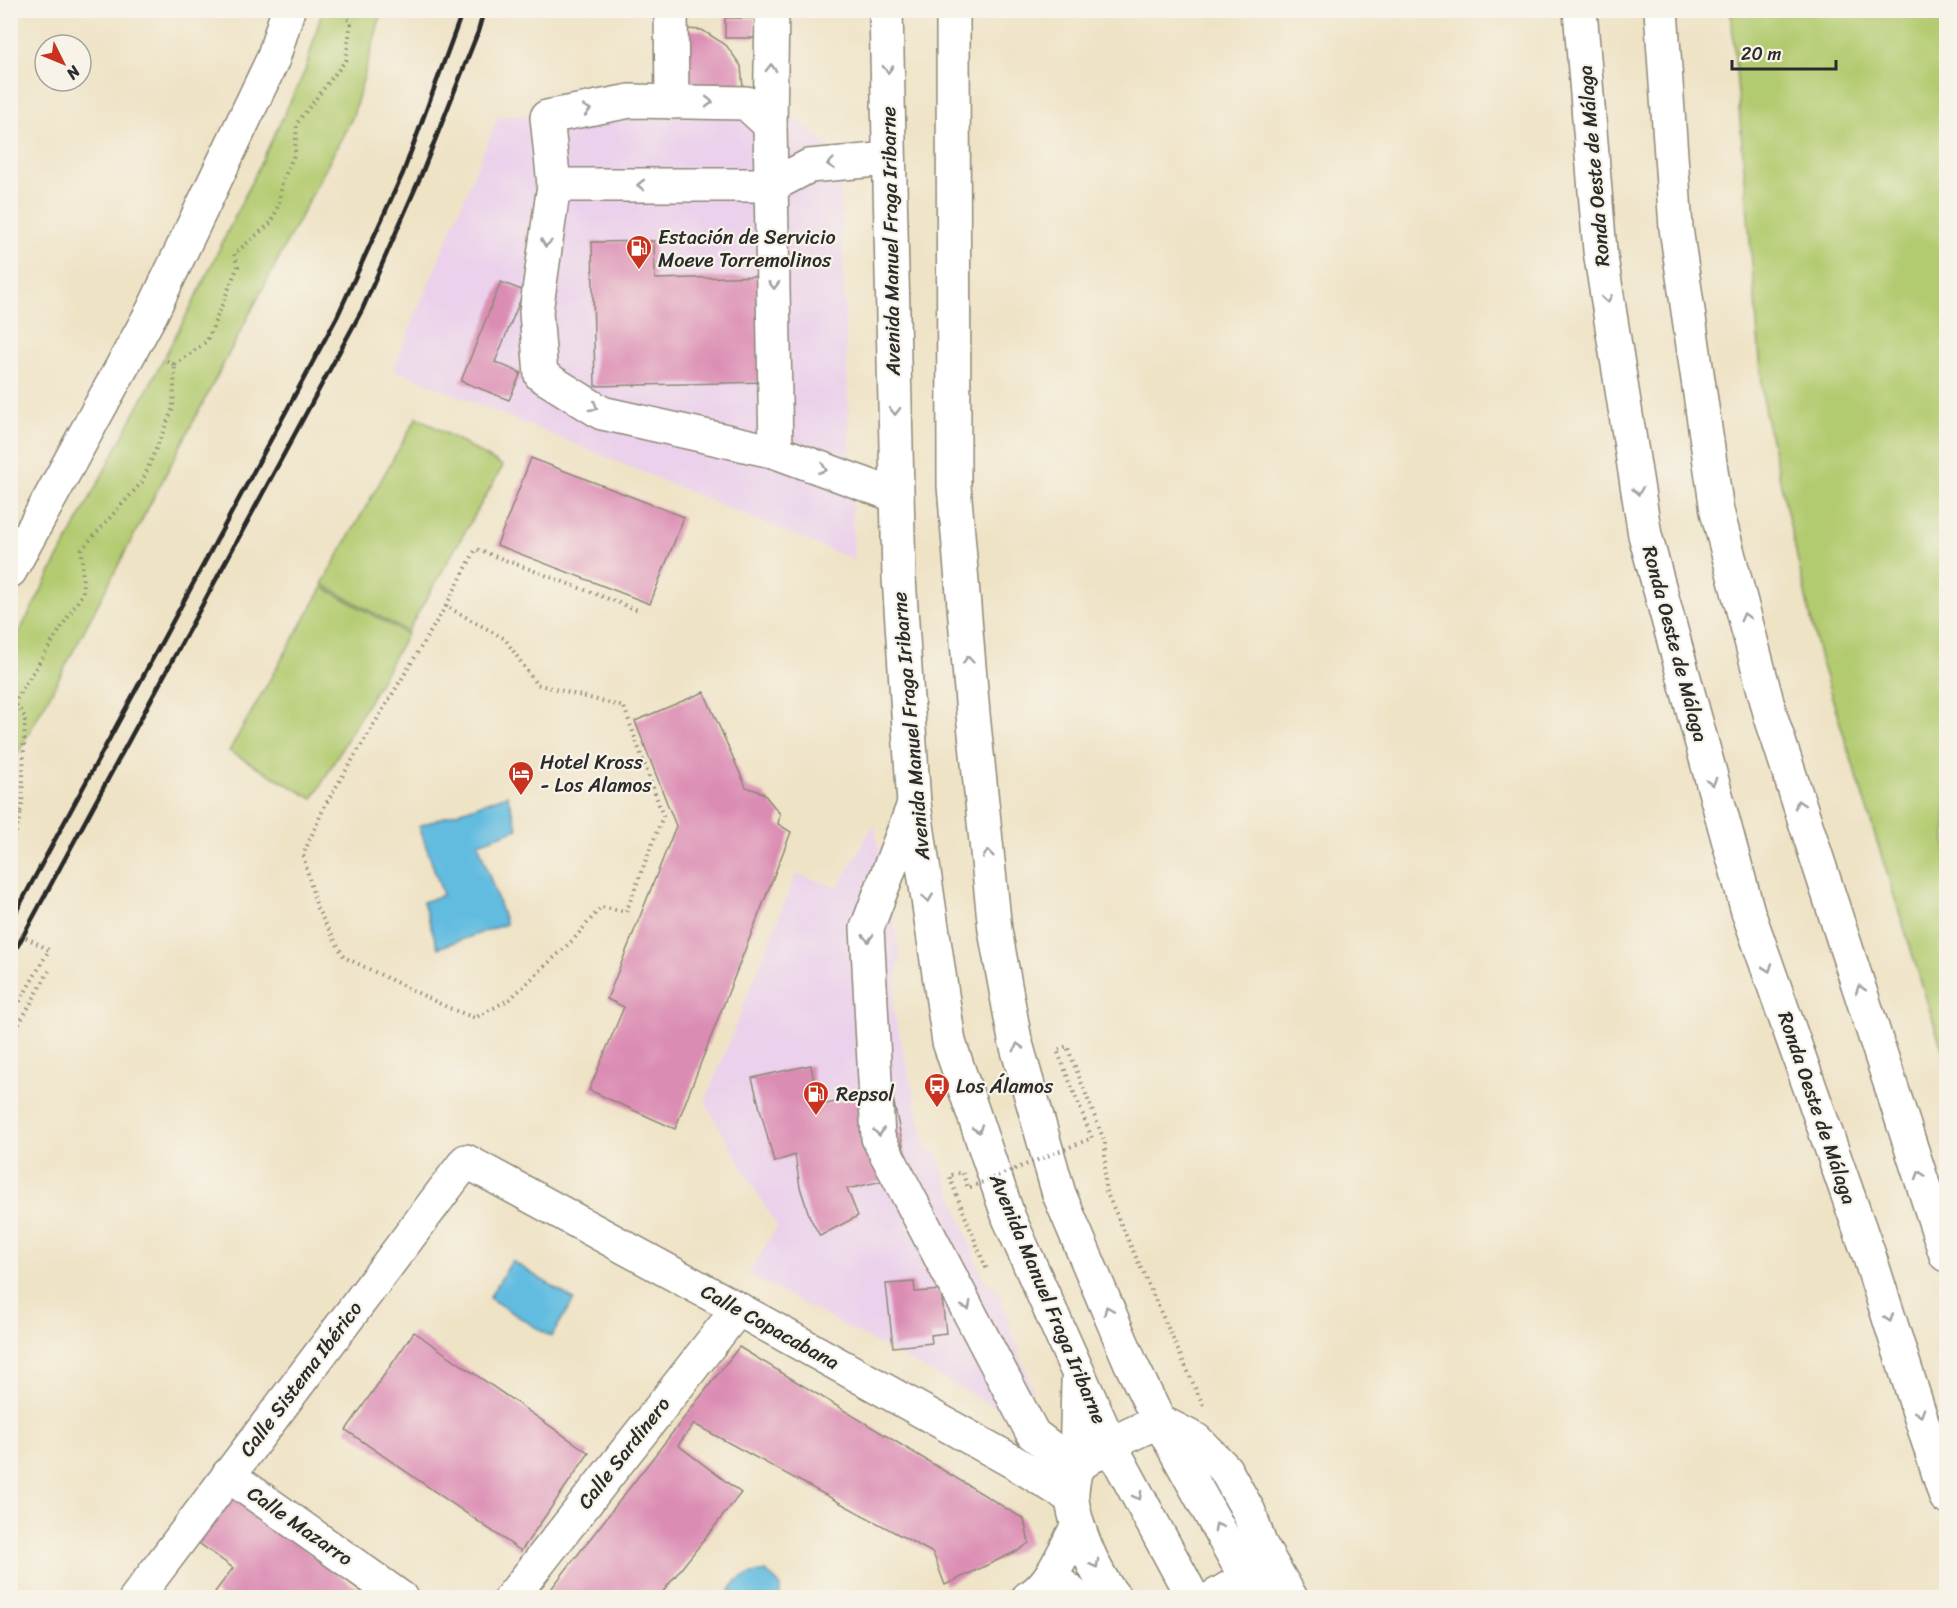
<svg xmlns="http://www.w3.org/2000/svg" width="1957" height="1608" font-family="Sriracha,sans-serif">
<rect width="100%" height="100%" fill="#f7f3e8"/>
<filter id="ink" filterUnits="userSpaceOnUse"><feTurbulence type="fractalNoise" baseFrequency=".0167" numOctaves="2"/><feDisplacementMap in="SourceGraphic" scale="12" xChannelSelector="R" yChannelSelector="G"/><feConvolveMatrix kernelMatrix="1 2 1 2 8 2 1 2 1" color-interpolation-filters="sRGB"/></filter>
<filter id="wash" filterUnits="userSpaceOnUse"><feTurbulence type="fractalNoise" baseFrequency=".008" numOctaves="4" result="noise"/><feDisplacementMap in="SourceGraphic" scale="24" xChannelSelector="R" yChannelSelector="G"/><feGaussianBlur stdDeviation="1.35" result="paint"/><feColorMatrix in="noise" values="0 0 0 0 0 0 0 0 0 0 0 0 0 0 0 0 0 1.4 0 .05"/><feComposite in="paint" operator="in"/></filter>
<g filter="url(#wash)">
<rect width="100%" height="100%" fill="#efe3c6"/>
<!-- built -->
<g fill="#ebd1eb">
<path d="M781,112L802,123L827,146L840,174L854,560L393,369L498,117L565,113Z"/>
<path d="M874,824L900,952L893,1007L927,1151H936L980,1271L985,1281L997,1288L1033,1390L1008,1414L748,1274L777,1227L705,1102L796,874L838,887Z"/>
</g>
<!-- green -->
<g fill="#b3cb70" stroke="#6f7b4e" stroke-width="1.5">
<path d="M322,11H382L353,116L64,669L11,766V648L197,295L305,71Z"/>
<path d="M1731,11H1946V1062L1819,656L1764,408Z"/>
<path d="M417,417L503,466L407,632L322,584Z"/>
<path d="M323,587L407,634L313,799L229,751Z"/>
</g>
<!-- water -->
<g fill="#62bce0" stroke="#467486" stroke-width="1.5">
<path d="M507,795L518,829L478,843L506,924L438,948L423,902L443,895L419,826Z"/>
<path d="M512,1261L574,1300L551,1337L489,1298Z"/>
<path d="M766,1571L780,1585V1597H728C732,1578 748,1574 766,1571Z"/>
</g>
<g id="blocks">
<!-- building -->
<g fill="#db8cb3">
<rect x="725" y="18" width="30" height="20"/>
<path d="M685,29L702,30L726,45L741,66L743,88L687,87Z"/>
<path d="M654,241L655,279L765,276L767,382L595,386L592,242Z"/>
<path d="M501,282L524,291L495,362L521,373L509,400L461,381Z"/>
<path d="M531,458L684,517L650,604L497,545Z"/>
<path d="M704,692L746,787L763,793L780,814L778,824L791,832L675,1129L589,1090L624,1007L607,999L676,826L635,721Z"/>
<path d="M811,1065L818,1106L891,1089L909,1175L847,1189L858,1216L820,1236L810,1218L800,1187L795,1155L774,1162L752,1078Z"/>
<path d="M914,1282L915,1292L941,1290L946,1333L931,1335L932,1343L893,1347L886,1284Z"/>
<path d="M414,1332L589,1453L521,1551L346,1430Z"/>
<path d="M739,1347L1024,1519L1029,1543L1019,1550L945,1585L933,1553L694,1424L678,1445L741,1493L658,1598H544Z"/>
<path d="M228,1491L370,1598H221L215,1592L233,1568L192,1538Z"/>
</g>
</g>
</g>
<g filter="url(#ink)">
<use href="#blocks" fill-opacity="0" stroke="#8d8778" stroke-width="1.5"/>
<g fill="none" stroke-linecap="round" stroke-linejoin="round">
<defs>
<g id="minor">
<path d="M671,10L672,102"/>
<path d="M772,10L770,125L776,452L897,496"/>
<path d="M770,125L746,103L630,101L547,117L554,185H773L809,166L889,159"/>
<path d="M554,185L536,312L541,375L602,413L776,452"/>
<path d="M10,571L152,312L273,59L288,10"/>
<path d="M914,804L867,928L878,1138L1033,1434L1076,1467"/>
<path d="M228,1475L401,1598"/>
<path d="M1050,1577L1066,1588L1077,1598"/>
<path d="M136,1598L466,1161L738,1309L1012,1461L1072,1498"/>
<path d="M511,1598L738,1309"/>
<path d="M1028,1598C1053,1584 1065,1548 1078,1525"/>
<path d="M1115,1598C1096,1577 1076,1528 1072,1500C1071,1490 1074,1478 1076,1467L1110,1444L1159,1421L1196,1440L1225,1469L1249,1512L1260,1544L1246,1578L1212,1598"/>
</g>
<g id="major">
<path d="M886,10L899,578L914,804L949,1042L1009,1218L1110,1444L1193,1598"/>
<path d="M953,10L954,486L973,714L995,930L1015,1040L1059,1194L1131,1364L1159,1421L1246,1578L1261,1598"/>
<path d="M1076,1467L1078,1382"/>
<path d="M1260,1544L1291,1598"/>
</g>
<g id="highway">
<path d="M1580,10L1600,251L1645,535L1748,912L1869,1255L1946,1497"/>
<path d="M1661,10L1676,228L1717,511L1771,717L1946,1255"/>
</g>
</defs>
<!-- minor casing -->
<use href="#minor" stroke="#8d8778" stroke-width="36"/>
<!-- major casing -->
<use href="#major" stroke="#8d8778" stroke-width="36"/>
<!-- highway casing -->
<use href="#highway" stroke="#8d8778" stroke-width="36"/>
<!-- path -->
<g stroke="#8d8778" stroke-width="4" stroke-dasharray="1.5 4.5" stroke-linecap="butt">
<path d="M175,365L207,341L238,266L234,254L272,222L279,203L282,182L295,153L297,123L346,60L351,22L339,10"/>
<path d="M446,606L325,805L303,855L317,908L344,957L449,1008L475,1018L510,999L574,939L601,907L626,912L663,816L624,707L536,684L505,639L446,606L476,549L638,610"/>
<path d="M10,709L83,593L82,549L142,482L173,408L175,365L163,359"/>
<path d="M10,826L22,809L25,717L14,702"/>
<path d="M10,843L15,835L21,813"/>
<path d="M10,1040L49,971"/>
<path d="M1105,1143V1189L1203,1405"/>
</g>
<!-- minor -->
<use href="#minor" stroke="#fff" stroke-width="33"/>
<!-- major -->
<use href="#major" stroke="#fff" stroke-width="33"/>
<!-- highway -->
<use href="#highway" stroke="#fff" stroke-width="33"/>
<!-- rail -->
<g stroke="#2b2b2b" stroke-width="4.5">
<path d="M10,923L337,317L403,173L463,10"/>
<path d="M10,960L362,310L422,173L478,32L484,10"/>
</g>
<!-- path-bridge -->
<g stroke="#8d8778" stroke-width="4" stroke-dasharray="1.5 4.5" stroke-linecap="butt">
<path d="M10,929L49,950L10,1019"/>
<path d="M986,1268L949,1176L962,1172L968,1188L1092,1138L1057,1050L1067,1046L1105,1143"/>
</g>
</g>
<!-- one-way arrows -->
<defs><path id="oneway-chevron" d="M-2-3.5L2.5 0L-2 3.5" fill="none" stroke-width="1.6" stroke-linecap="round" stroke-linejoin="round" transform="scale(1.5)"/></defs>
<g stroke="#a0a0a0">
<use href="#oneway-chevron" transform="translate(771 68) rotate(-89)"/>
<use href="#oneway-chevron" transform="translate(888 69) rotate(89)"/>
<use href="#oneway-chevron" transform="translate(709 102) rotate(1)"/>
<use href="#oneway-chevron" transform="translate(587 110) rotate(-11)"/>
<use href="#oneway-chevron" transform="translate(831 164) rotate(175)"/>
<use href="#oneway-chevron" transform="translate(641 185) rotate(180)"/>
<use href="#oneway-chevron" transform="translate(546 243) rotate(98)"/>
<use href="#oneway-chevron" transform="translate(774 285) rotate(89)"/>
<use href="#oneway-chevron" transform="translate(1607 299) rotate(81)"/>
<use href="#oneway-chevron" transform="translate(594 407) rotate(31)"/>
<use href="#oneway-chevron" transform="translate(895 411) rotate(89)"/>
<use href="#oneway-chevron" transform="translate(823 469) rotate(20)"/>
<use href="#oneway-chevron" transform="translate(1638 491) rotate(81)"/>
<use href="#oneway-chevron" transform="translate(1745 617) rotate(-105)"/>
<use href="#oneway-chevron" transform="translate(968 660) rotate(-95)"/>
<use href="#oneway-chevron" transform="translate(1712 782) rotate(75)"/>
<use href="#oneway-chevron" transform="translate(1799 804) rotate(-108)"/>
<use href="#oneway-chevron" transform="translate(988 854) rotate(-96)"/>
<use href="#oneway-chevron" transform="translate(928 898) rotate(82)"/>
<use href="#oneway-chevron" transform="translate(868 938) rotate(87)"/>
<use href="#oneway-chevron" transform="translate(1768 968) rotate(71)"/>
<use href="#oneway-chevron" transform="translate(1860 989) rotate(-108)"/>
<use href="#oneway-chevron" transform="translate(1018 1047) rotate(-105)"/>
<use href="#oneway-chevron" transform="translate(978 1129) rotate(71)"/>
<use href="#oneway-chevron" transform="translate(879 1132) rotate(81)"/>
<use href="#oneway-chevron" transform="translate(1920 1175) rotate(-108)"/>
<use href="#oneway-chevron" transform="translate(967 1306) rotate(63)"/>
<use href="#oneway-chevron" transform="translate(1108 1310) rotate(-113)"/>
<use href="#oneway-chevron" transform="translate(1889 1318) rotate(71)"/>
<use href="#oneway-chevron" transform="translate(1920 1413) rotate(73)"/>
<use href="#oneway-chevron" transform="translate(1138 1496) rotate(62)"/>
<use href="#oneway-chevron" transform="translate(1218 1527) rotate(-119)"/>
<use href="#oneway-chevron" transform="translate(1095 1564) rotate(61)"/>
</g>
</g>
<!-- icons -->
<defs>
<symbol id="fuel-pin" viewBox="-11 -11 22 30"><path d="M0 17L-7.5 6A9.5 9.5 0 1 1 7.5 6Z" fill="#c8321e" stroke="#f7f3e8"/><path d="M-5.5-6h7V0h2V4h1.3V-2.5L3-4.5l.8-.8L6-3V5H2.5V1h-1V6h-7ZM-4.2-4.7v3.2H.2V-4.7Z" fill="#fff"/></symbol>
<symbol id="hotel-pin" viewBox="-11 -11 22 30"><path d="M0 17L-7.5 6A9.5 9.5 0 1 1 7.5 6Z" fill="#c8321e" stroke="#f7f3e8"/><path d="M-6-4.5h1.5V1H6V5H4.5V3h-9V5H-6ZM-4 0a1.8 1.8 0 1 1 3.6 0ZM.5 0V-2.5h3Q6-2.5 6 0Z" fill="#fff"/></symbol>
<symbol id="bus-pin" viewBox="-11 -11 22 30"><path d="M0 17L-7.5 6A9.5 9.5 0 1 1 7.5 6Z" fill="#c8321e" stroke="#f7f3e8"/><path d="M-5-6H5V4H4V6H2V4H-2V6H-4V4H-5ZM-3.5-4V0h7V-4ZM-3.5 1.2v1.5H-2V1.2ZM2 1.2v1.5H3.5V1.2Z" fill="#fff"/></symbol>
</defs>
<g fill-rule="evenodd">
<use href="#fuel-pin" x="624" y="233" width="30" height="40"/>
<use href="#hotel-pin" x="506" y="759" width="30" height="40"/>
<use href="#bus-pin" x="922" y="1071" width="30" height="40"/>
<use href="#fuel-pin" x="801" y="1079" width="30" height="40"/>
</g>
<g text-anchor="middle" dominant-baseline="central" stroke-width="4.5" stroke-linejoin="round" paint-order="stroke">
<!-- street labels -->
<g font-size="20" fill="#2b2b2b" stroke="#f7f3e8">
<text transform="translate(1594 166) rotate(-95)">Ronda Oeste de Málaga</text>
<text transform="translate(891 241) rotate(-91)">Avenida Manuel Fraga Iribarne</text>
<text transform="translate(1675 644) rotate(75)">Ronda Oeste de Málaga</text>
<text transform="translate(911 726) rotate(-95)">Avenida Manuel Fraga Iribarne</text>
<text transform="translate(1817 1108) rotate(71)">Ronda Oeste de Málaga</text>
<text transform="translate(1048 1299) rotate(67)">Avenida Manuel Fraga Iribarne</text>
<text transform="translate(770 1327) rotate(29)">Calle Copacabana</text>
<text transform="translate(301 1379) rotate(-53)">Calle Sistema Ibérico</text>
<text transform="translate(624 1453) rotate(-52)">Calle Sardinero</text>
<text transform="translate(300 1526) rotate(35)">Calle Mazarro</text>
</g>
<!-- poi labels -->
<g font-size="20" fill="#2b2b2b" stroke="#f7f3e8" text-anchor="start">
<text x="658" y="237">Estación de Servicio<tspan x="658" dy="23">Moeve Torremolinos</tspan></text>
<text x="540" y="762">Hotel Kross<tspan x="540" dy="23">- Los Alamos</tspan></text>
<text x="956" y="1086">Los Álamos</text>
<text x="836" y="1094">Repsol</text>
</g>
</g>
<!-- margin -->
<rect width="1957" height="1608" fill="none" stroke="#f7f3e8" stroke-width="36"/>
<!-- north arrow -->
<g transform="translate(63 63) rotate(133)"><circle r="28" fill="#f7f3e8" stroke="#a5a39c" stroke-width="1.5"/>
<path d="M0-4.5L10 22L0 15L-10 22Z" fill="#c8321e"/>
<text y="-9" font-size="16" font-weight="bold" text-anchor="middle" fill="#2b2b2b">N</text>
</g>
<!-- scale -->
<path d="M1732 60v9h104v-9" fill="none" stroke="#2b2b2b" stroke-width="3"/>
<text x="1741" y="60" font-size="18" fill="#2b2b2b" stroke="#f7f3e8" stroke-width="4.5" paint-order="stroke">20 m</text>
</svg>
